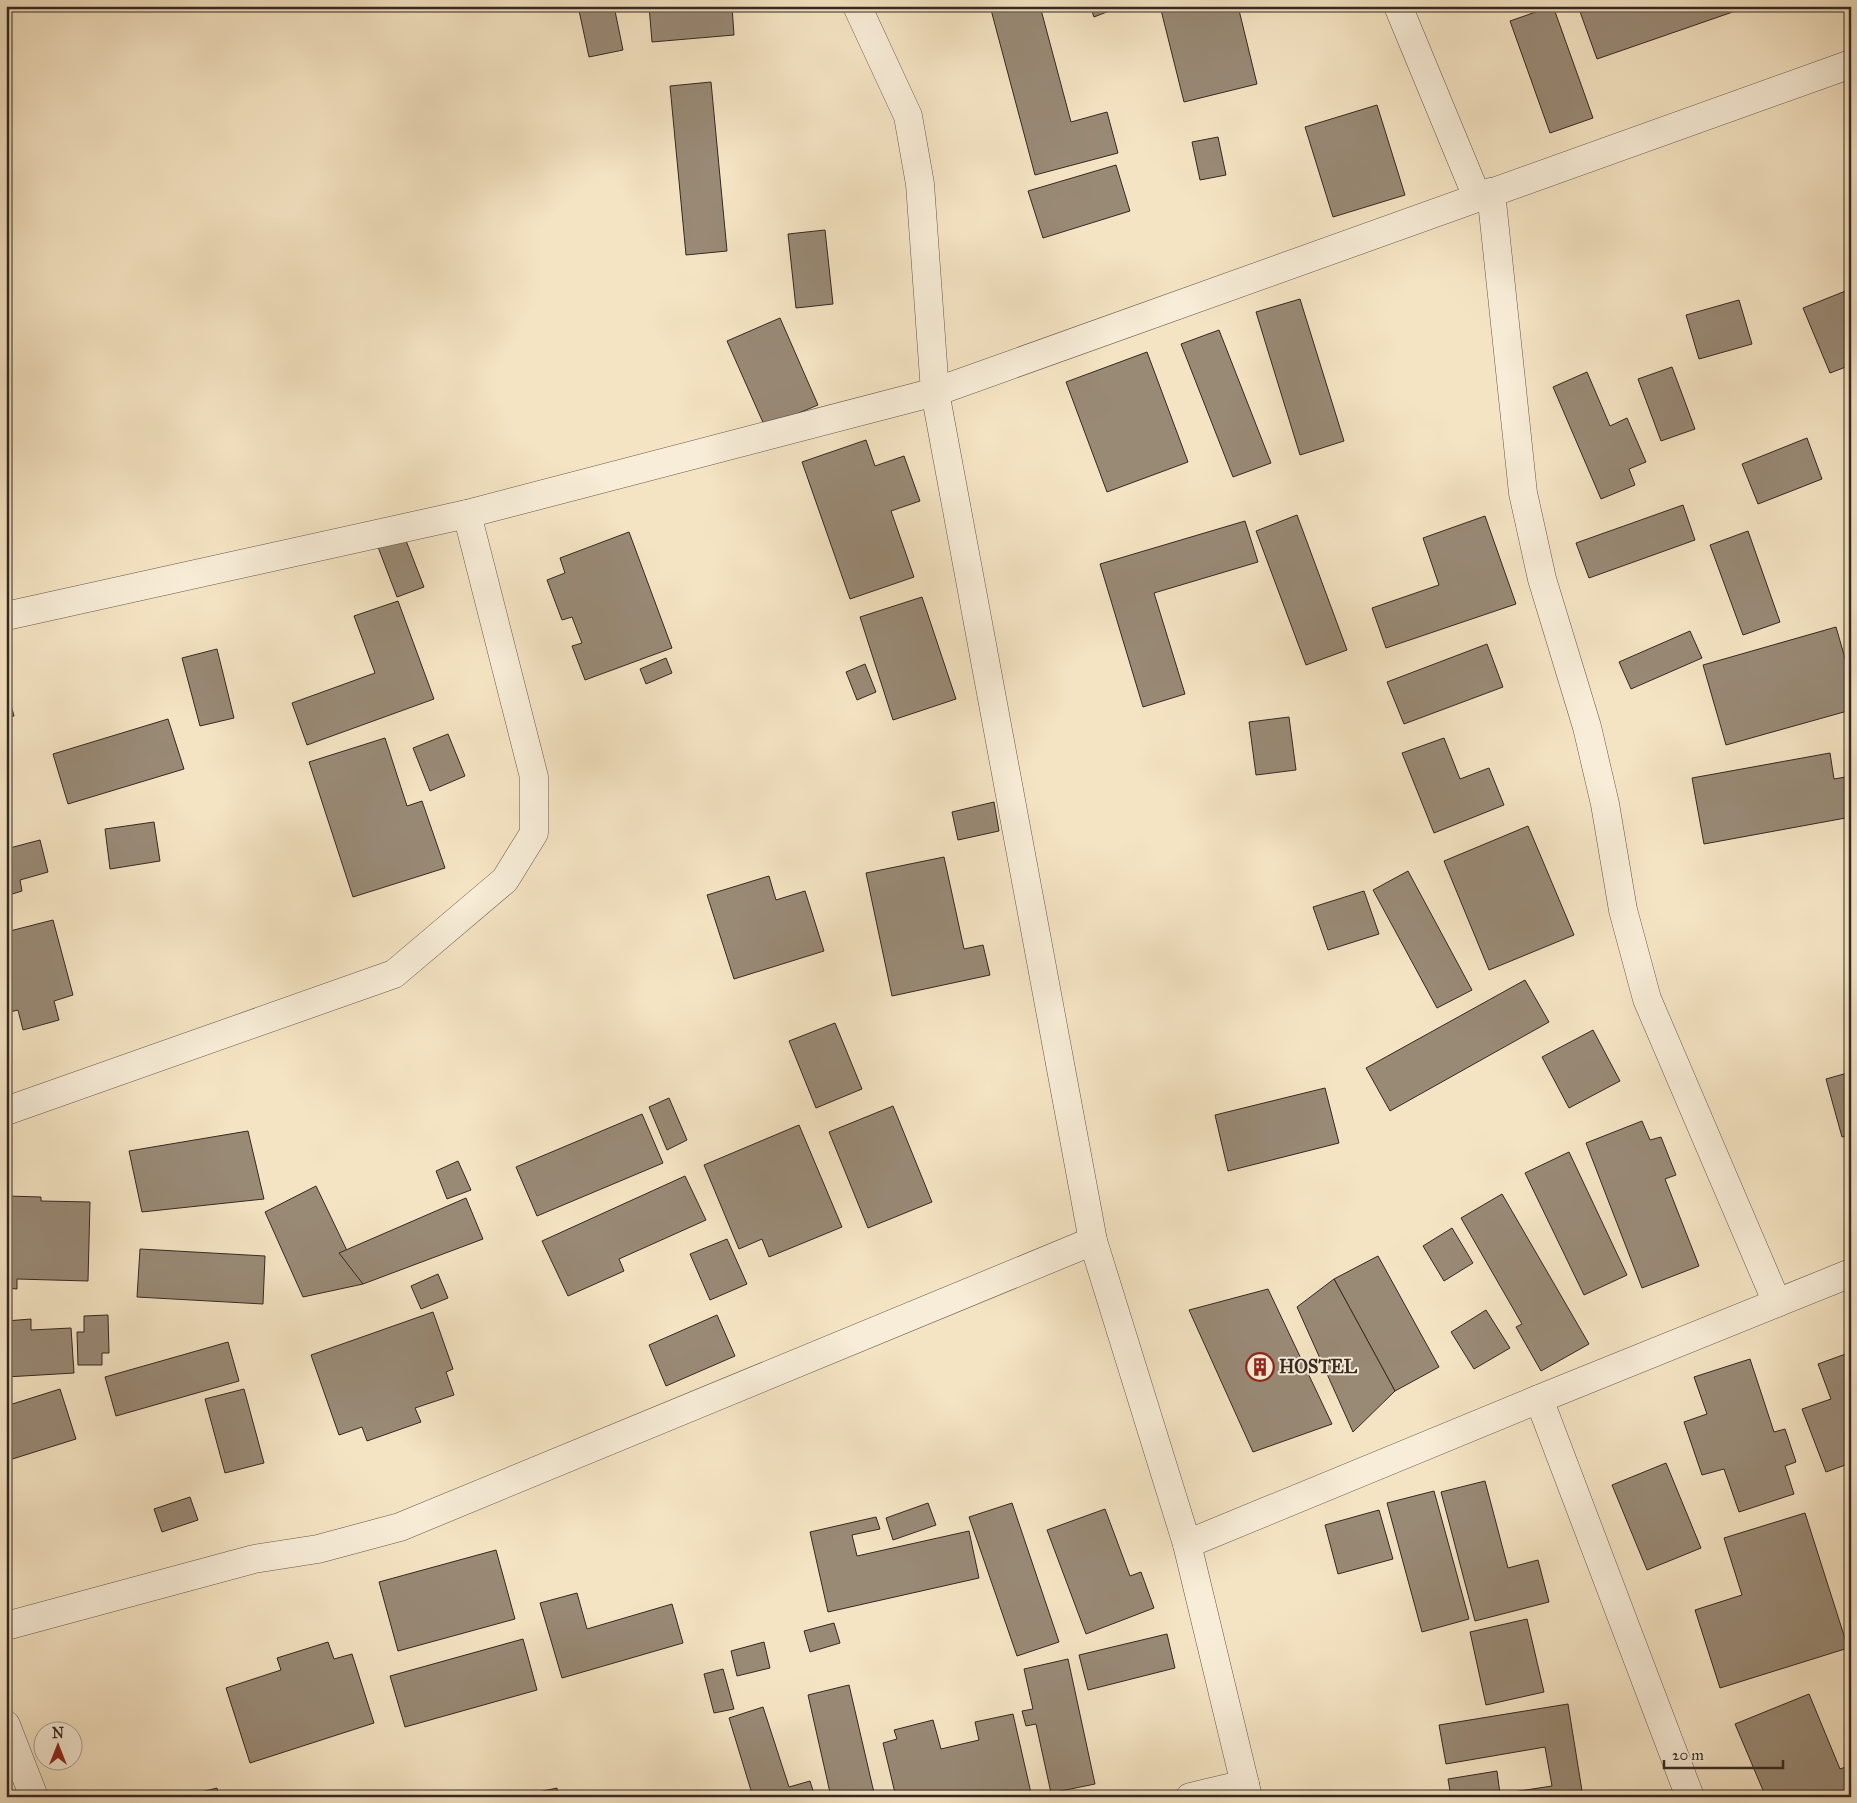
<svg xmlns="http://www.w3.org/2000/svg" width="1857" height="1803" font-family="'IM FELL Great Primer',serif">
<rect width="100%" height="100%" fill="#f5e4c3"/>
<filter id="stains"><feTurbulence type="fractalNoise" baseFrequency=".004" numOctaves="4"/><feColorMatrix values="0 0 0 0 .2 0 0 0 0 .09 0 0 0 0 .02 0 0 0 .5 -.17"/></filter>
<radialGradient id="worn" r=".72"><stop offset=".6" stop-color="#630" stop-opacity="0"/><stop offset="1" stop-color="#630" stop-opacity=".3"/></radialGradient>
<!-- building -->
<g fill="#998a76" stroke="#352822">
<path d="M578,6H614L623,50L589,57Z"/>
<path d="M649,6H732L734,35L652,42Z"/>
<path d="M990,6H1040L1071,122L1107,112L1118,153L1035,175Z"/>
<path d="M1090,6H1122L1094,17Z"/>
<path d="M1160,6H1238L1257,84L1184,102Z"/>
<path d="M1553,6L1593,118L1550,133L1510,21Z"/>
<path d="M1578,6H1750L1597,59Z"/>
<path d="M711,82L727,251L686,255L670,86Z"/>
<path d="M1377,105L1405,195L1333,217L1305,127Z"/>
<path d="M1218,137L1226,175L1200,180L1192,142Z"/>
<path d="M1116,165L1130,211L1043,238L1028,191Z"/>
<path d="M825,230L833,304L796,308L788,234Z"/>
<path d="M1848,290L1851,296V365L1830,373L1803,308Z"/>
<path d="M1300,299L1344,441L1300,455L1256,312Z"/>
<path d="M1739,300L1752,344L1699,359L1686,315Z"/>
<path d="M780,318L818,405L765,427L727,341Z"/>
<path d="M1219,330L1271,463L1233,477L1181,344Z"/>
<path d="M1147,352L1188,462L1107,492L1066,382Z"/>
<path d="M1672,367L1695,429L1661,441L1638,379Z"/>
<path d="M1587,372L1610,426L1627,418L1646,462L1629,469L1635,485L1601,499L1553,387Z"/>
<path d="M1807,438L1822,479L1758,504L1742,464Z"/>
<path d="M866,440L875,466L904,456L920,501L891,511L914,577L850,599L802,462Z"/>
<path d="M1683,505L1695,540L1589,578L1576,543Z"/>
<path d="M1297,515L1347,650L1306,665L1256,531Z"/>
<path d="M1485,516L1516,604L1386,648L1372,608L1439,585L1423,538Z"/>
<path d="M1245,521L1258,562L1154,593L1185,694L1143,707L1100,564Z"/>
<path d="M1748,531L1780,622L1743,635L1710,545Z"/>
<path d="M629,532L672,648L585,680L572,646L582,643L572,617L562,620L547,580L565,573L560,558Z"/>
<path d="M405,538L424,587L397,597L378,547Z"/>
<path d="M922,597L956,699L893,720L860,617Z"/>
<path d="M398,601L434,699L307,745L292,703L375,673L354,616Z"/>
<path d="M1836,627L1851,679V710L1726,745L1703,665Z"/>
<path d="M1690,631L1702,658L1631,689L1619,662Z"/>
<path d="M1487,644L1503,687L1404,724L1387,682Z"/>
<path d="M217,649L234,718L200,726L182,658Z"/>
<path d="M666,658L672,673L646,684L640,669Z"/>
<path d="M865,664L876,692L857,700L846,672Z"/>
<path d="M6,687L14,716L6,718Z"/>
<path d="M1289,717L1296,770L1256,775L1249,722Z"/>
<path d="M168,719L184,769L68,804L53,754Z"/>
<path d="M448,734L465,776L430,791L413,748Z"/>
<path d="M385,738L407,806L422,801L445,868L353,897L309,762Z"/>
<path d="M1444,738L1460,779L1489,768L1504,805L1434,833L1402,753Z"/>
<path d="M1830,753L1834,779L1851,776V817L1704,844L1692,778Z"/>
<path d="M994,802L999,831L958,840L952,812Z"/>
<path d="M154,822L160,861L110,869L105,829Z"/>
<path d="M1528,826L1574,935L1489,970L1444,861Z"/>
<path d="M40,840L48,872L20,880L22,891L6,896V849Z"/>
<path d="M944,857L964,949L983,945L990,975L892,996L866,873Z"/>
<path d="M1408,871L1472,990L1437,1008L1373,890Z"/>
<path d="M769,876L776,900L805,891L824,951L734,979L707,895Z"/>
<path d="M1364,891L1379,934L1328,950L1313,907Z"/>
<path d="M53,920L73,995L54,1001L59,1020L23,1030L18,1010L6,1013V932Z"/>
<path d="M1525,980L1549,1022L1390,1111L1366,1068Z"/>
<path d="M835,1023L862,1089L816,1108L789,1041Z"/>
<path d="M1593,1030L1620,1081L1569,1108L1542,1057Z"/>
<path d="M1851,1072V1135L1842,1137L1826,1079Z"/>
<path d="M1325,1088L1339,1143L1228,1171L1215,1115Z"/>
<path d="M669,1098L687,1140L667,1150L649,1107Z"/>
<path d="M893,1106L932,1202L868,1228L829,1132Z"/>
<path d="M642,1114L663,1163L537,1216L516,1167Z"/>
<path d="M1642,1121L1650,1140L1661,1137L1676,1175L1665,1179L1699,1266L1642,1288L1586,1143Z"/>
<path d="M799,1125L842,1227L769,1257L762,1239L739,1249L704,1165Z"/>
<path d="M248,1131L264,1199L142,1212L129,1151Z"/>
<path d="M1569,1152L1627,1275L1584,1295L1525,1173Z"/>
<path d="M458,1161L471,1190L447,1199L436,1171Z"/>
<path d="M685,1176L706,1220L619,1259L624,1271L568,1296L542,1241Z"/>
<path d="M316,1186L363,1284L303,1297L265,1212Z"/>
<path d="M1502,1194L1589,1344L1541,1371L1516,1327L1522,1324L1461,1218Z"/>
<path d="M7,1196L41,1197V1201L90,1202L88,1281L17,1279V1289L6,1288Z"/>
<path d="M466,1198L483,1239L363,1284L339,1253Z"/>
<path d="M1452,1228L1473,1263L1444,1281L1423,1246Z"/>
<path d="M727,1239L747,1284L710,1300L690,1254Z"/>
<path d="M140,1249L265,1256L263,1304L137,1297Z"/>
<path d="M1378,1256L1439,1367L1395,1391L1334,1279Z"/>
<path d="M438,1274L448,1298L421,1309L411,1286Z"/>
<path d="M1334,1279L1395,1391L1353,1432L1297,1307Z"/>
<path d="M1268,1289L1332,1424L1253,1452L1189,1310Z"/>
<path d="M1486,1310L1510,1348L1474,1369L1451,1332Z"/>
<path d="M433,1312L453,1369L446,1372L454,1395L415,1408L421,1422L367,1441L362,1427L339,1435L311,1355Z"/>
<path d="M108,1315L109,1353H102V1365H78L77,1332H84V1316Z"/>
<path d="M717,1315L735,1356L666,1386L649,1345Z"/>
<path d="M31,1319V1330L71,1328L74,1373L6,1377V1321Z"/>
<path d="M228,1342L239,1381L116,1416L105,1377Z"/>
<path d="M1851,1352V1463L1826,1472L1802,1409L1831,1399L1818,1364Z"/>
<path d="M1750,1359L1774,1432L1785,1429L1796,1462L1785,1466L1794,1494L1739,1512L1724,1469L1702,1475L1684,1422L1707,1414L1694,1377Z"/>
<path d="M60,1389L76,1439L6,1461V1406Z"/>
<path d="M244,1389L264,1463L225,1473L205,1399Z"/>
<path d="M1666,1463L1701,1548L1647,1570L1612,1485Z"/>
<path d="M1485,1481L1508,1568L1538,1560L1549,1602L1475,1621L1441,1492Z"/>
<path d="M1434,1491L1469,1619L1422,1632L1387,1503Z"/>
<path d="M190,1497L198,1520L162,1532L154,1509Z"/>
<path d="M928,1503L936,1525L893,1540L886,1518Z"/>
<path d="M1012,1503L1059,1642L1017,1656L969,1517Z"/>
<path d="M1105,1509L1130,1576L1141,1572L1154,1608L1086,1634L1047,1530Z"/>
<path d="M1379,1510L1393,1559L1338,1574L1325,1525Z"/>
<path d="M1805,1513L1848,1648L1720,1688L1695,1610L1742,1595L1724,1538Z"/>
<path d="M876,1517L880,1529L852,1535L857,1556L969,1531L979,1578L828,1612L810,1532Z"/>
<path d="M496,1550L515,1619L398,1651L379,1582Z"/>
<path d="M577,1593L587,1629L672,1604L683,1643L562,1678L540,1603Z"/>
<path d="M1527,1619L1544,1692L1486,1705L1470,1632Z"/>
<path d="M834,1623L840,1643L810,1652L804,1631Z"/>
<path d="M1167,1634L1175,1668L1088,1690L1079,1655Z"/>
<path d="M523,1639L537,1690L405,1727L390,1676Z"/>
<path d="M328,1642L334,1659L352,1654L374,1723L250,1763L226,1688L281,1670L277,1658Z"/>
<path d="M764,1642L770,1668L737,1676L731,1651Z"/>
<path d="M1068,1659L1095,1784L1051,1793L1036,1724L1026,1726L1022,1711L1033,1709L1024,1669Z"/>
<path d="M723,1669L734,1709L714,1713L704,1674Z"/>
<path d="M849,1685L875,1797H831L808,1695Z"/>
<path d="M1809,1694L1840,1769L1851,1765V1797H1760L1765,1795L1735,1724Z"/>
<path d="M1568,1704L1583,1797H1451L1448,1779L1497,1771L1500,1794L1552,1786L1545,1747L1446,1764L1439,1725Z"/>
<path d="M763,1707L789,1787L810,1781L815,1797H753L729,1718Z"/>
<path d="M1013,1714L1031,1793L1015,1797H896L883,1743L897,1739L894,1730L933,1720L941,1749L979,1740L975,1722Z"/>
<path d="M217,1788L219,1797H181Z"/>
<path d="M557,1788L558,1797H515Z"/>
</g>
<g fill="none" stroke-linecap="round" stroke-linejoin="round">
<defs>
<g id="minor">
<path d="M1398,6L1477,197"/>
<path d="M1491,192L1523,493L1542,579L1587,727L1605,804L1623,910L1647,999L1777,1303"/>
<path d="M6,616L467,514L935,392L920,184L908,116L857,6"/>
<path d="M6,1111L394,974L505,880L534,833V777L467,514"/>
<path d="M1539,1399L1690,1797"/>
<path d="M1187,1544L1539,1399L1851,1273"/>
<path d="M6,1626L254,1559L318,1549L400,1527L1093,1241"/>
<path d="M6,1725L34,1797"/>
<path d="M1190,1797L1245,1784"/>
<path d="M1248,1797L1187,1544L1093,1241L935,392L1851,64"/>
</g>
</defs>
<!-- minor casing -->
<use href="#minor" stroke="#65574a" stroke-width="29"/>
<!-- minor -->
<use href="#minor" stroke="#f8edd8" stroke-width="28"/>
</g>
<!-- icons -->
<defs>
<symbol id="building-ring" viewBox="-11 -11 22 22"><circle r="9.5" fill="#f8edd8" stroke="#8f2418" stroke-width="1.5"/><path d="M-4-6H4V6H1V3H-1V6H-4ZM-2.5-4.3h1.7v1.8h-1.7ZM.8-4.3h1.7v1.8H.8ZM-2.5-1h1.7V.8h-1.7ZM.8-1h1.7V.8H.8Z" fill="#8f2418"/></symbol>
</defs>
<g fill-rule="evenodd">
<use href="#building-ring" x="1244" y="1351" width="32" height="32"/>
</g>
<g text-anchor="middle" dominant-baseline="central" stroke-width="4" stroke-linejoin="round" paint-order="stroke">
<!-- poi labels -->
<g font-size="18" font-weight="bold" fill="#352822" stroke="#f8edd8" text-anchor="start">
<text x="1279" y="1367">HOSTEL</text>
</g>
</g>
<!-- margin -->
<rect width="1857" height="1803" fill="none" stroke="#f5e4c3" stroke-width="25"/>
<rect x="8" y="8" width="1842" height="1788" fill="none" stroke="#352822" stroke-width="2.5"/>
<rect x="12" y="12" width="1832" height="1778" fill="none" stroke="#352822"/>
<!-- north arrow -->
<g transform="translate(58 1746)"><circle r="24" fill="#f8edd8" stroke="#aa9e8f"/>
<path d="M0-4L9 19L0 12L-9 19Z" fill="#8f2418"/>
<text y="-8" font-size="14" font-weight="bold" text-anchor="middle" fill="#352822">N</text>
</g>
<!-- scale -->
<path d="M1664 1760v8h119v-8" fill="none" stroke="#352822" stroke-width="2.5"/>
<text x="1672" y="1760" font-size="15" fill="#352822" stroke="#f8edd8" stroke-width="4" paint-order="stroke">20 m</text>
<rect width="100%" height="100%" filter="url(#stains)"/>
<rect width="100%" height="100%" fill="url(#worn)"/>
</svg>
